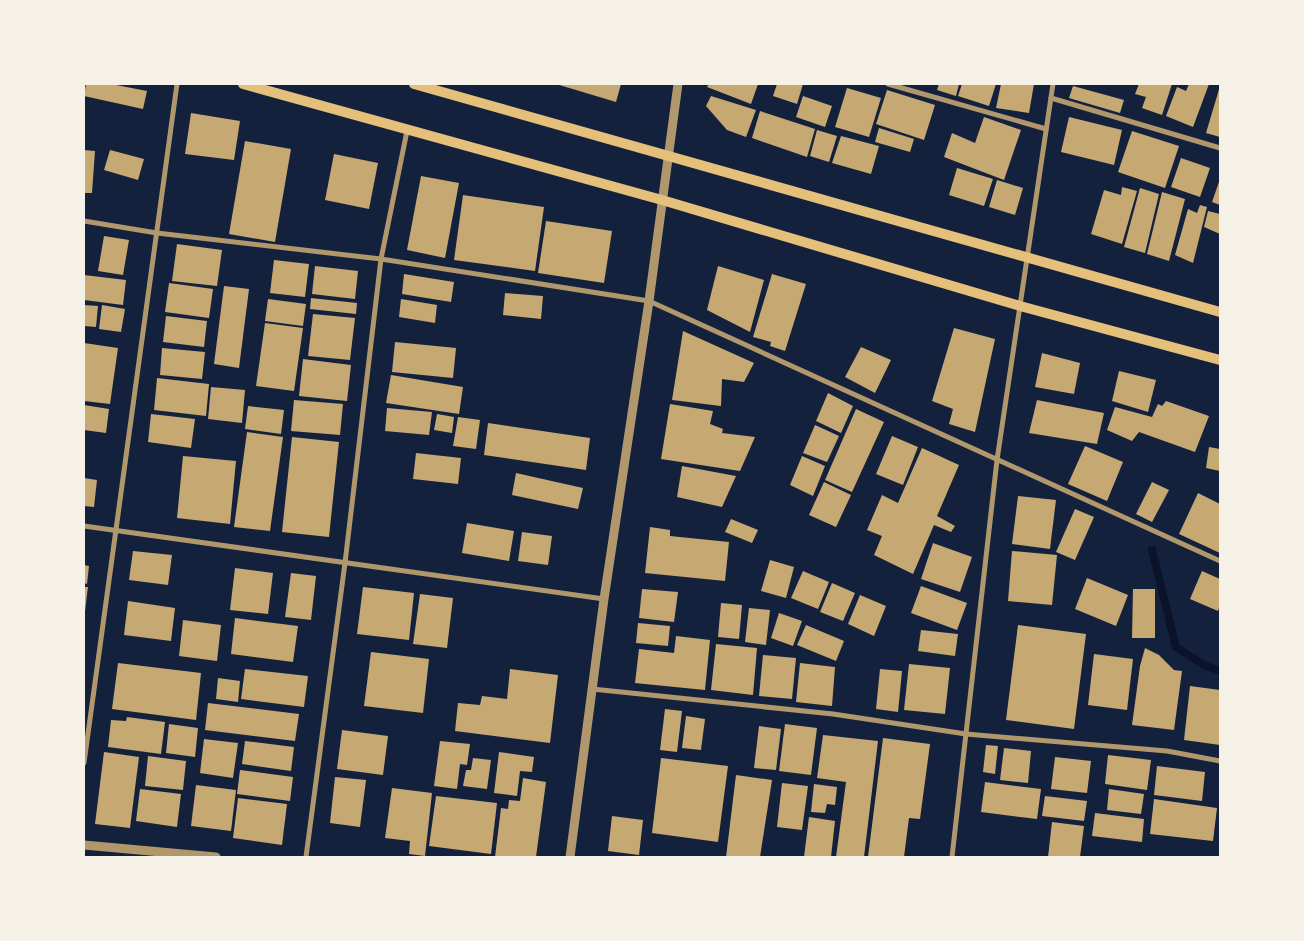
<svg xmlns="http://www.w3.org/2000/svg" width="1304" height="941" font-family="Raleway,sans-serif">
<rect width="100%" height="100%" fill="#14213d"/>
<g fill="none" stroke-linecap="round" stroke-linejoin="round">
<!-- stream -->
<path stroke="#0b132b" stroke-width="8" d="M1152,550L1176,647L1204,665L1220,671"/>
</g>
<!-- building -->
<g fill="#c6a872">
<path d="M86,84H111L147,91L143,109L84,96Z"/>
<path d="M556,84H621L616,102Z"/>
<path d="M709,84H758L751,104L707,87Z"/>
<path d="M777,84H803L797,104L773,96Z"/>
<path d="M939,84H959L956,96L937,90Z"/>
<path d="M962,84H996L989,106L958,96Z"/>
<path d="M1001,84H1034L1029,113L996,108Z"/>
<path d="M1139,84H1172L1162,115L1142,108L1146,97L1135,94Z"/>
<path d="M1189,84H1209L1193,127L1166,116L1177,87L1186,91Z"/>
<path d="M1073,86L1124,100L1120,113L1069,98Z"/>
<path d="M1220,86V137L1206,133Z"/>
<path d="M847,88L881,98L869,137L835,127Z"/>
<path d="M887,90L935,105L924,140L876,124Z"/>
<path d="M711,96L756,110L746,137L727,130L706,106Z"/>
<path d="M803,96L832,106L825,127L796,117Z"/>
<path d="M760,111L815,129L807,157L752,138Z"/>
<path d="M191,113L240,121L234,160L185,154Z"/>
<path d="M984,117L1021,130L1004,180L944,157L952,133L975,143Z"/>
<path d="M1069,117L1122,130L1114,165L1061,152Z"/>
<path d="M879,128L914,139L910,152L875,142Z"/>
<path d="M817,130L837,136L829,162L810,156Z"/>
<path d="M1132,131L1179,146L1165,188L1118,172Z"/>
<path d="M841,136L879,146L871,174L832,163Z"/>
<path d="M245,141L291,149L275,242L229,234Z"/>
<path d="M84,150L95,151L92,193H84Z"/>
<path d="M110,150L144,159L138,180L104,170Z"/>
<path d="M334,154L378,163L369,209L325,200Z"/>
<path d="M1181,158L1210,168L1200,197L1171,187Z"/>
<path d="M957,168L993,179L984,206L949,195Z"/>
<path d="M421,176L459,183L445,258L407,250Z"/>
<path d="M1220,179V205L1212,202Z"/>
<path d="M997,180L1023,188L1015,215L989,207Z"/>
<path d="M1122,187L1137,191L1122,244L1091,234L1104,190L1121,195Z"/>
<path d="M1140,188L1159,194L1145,253L1124,247Z"/>
<path d="M1162,192L1185,199L1169,261L1147,254Z"/>
<path d="M463,195L544,207L535,271L454,260Z"/>
<path d="M1200,205L1207,207L1193,263L1175,255L1188,209L1197,213Z"/>
<path d="M1208,211L1220,214V234L1204,227Z"/>
<path d="M546,221L612,231L604,283L538,273Z"/>
<path d="M104,236L129,240L123,275L98,271Z"/>
<path d="M177,244L222,250L217,286L172,281Z"/>
<path d="M274,260L309,264L305,297L270,293Z"/>
<path d="M315,266L358,271L355,299L312,294Z"/>
<path d="M718,266L764,280L750,332L707,310Z"/>
<path d="M404,274L454,282L451,302L402,294Z"/>
<path d="M772,274L806,284L785,351L770,346L771,342L753,337Z"/>
<path d="M84,275L126,280L123,305L84,300Z"/>
<path d="M169,283L213,289L209,318L165,312Z"/>
<path d="M224,286L249,289L239,368L214,364Z"/>
<path d="M505,293L543,296L541,319L503,315Z"/>
<path d="M311,298L357,303L356,314L310,309Z"/>
<path d="M268,299L306,304L303,326L265,321Z"/>
<path d="M401,299L437,305L435,323L399,317Z"/>
<path d="M84,305L98,306L96,327L84,326Z"/>
<path d="M102,305L125,309L121,332L99,329Z"/>
<path d="M313,314L355,318L350,360L308,356Z"/>
<path d="M166,316L207,321L204,347L163,342Z"/>
<path d="M265,323L303,328L294,391L256,386Z"/>
<path d="M954,328L995,339L975,432L949,424L953,409L932,401Z"/>
<path d="M683,331L754,363L744,382L722,379L721,406L672,400Z"/>
<path d="M395,342L456,348L453,378L392,372Z"/>
<path d="M84,343L118,348L110,404L84,401Z"/>
<path d="M861,347L891,360L875,393L845,377Z"/>
<path d="M162,348L205,352L202,379L160,375Z"/>
<path d="M1042,353L1080,363L1074,394L1035,387Z"/>
<path d="M303,359L351,365L347,401L299,396Z"/>
<path d="M1119,371L1156,380L1148,412L1112,401Z"/>
<path d="M391,375L463,387L459,414L386,403Z"/>
<path d="M157,378L209,384L206,416L154,410Z"/>
<path d="M211,387L245,390L242,423L208,419Z"/>
<path d="M828,393L853,406L841,433L816,421Z"/>
<path d="M294,400L343,404L340,435L291,431Z"/>
<path d="M1037,400L1104,413L1097,444L1029,433Z"/>
<path d="M1166,401L1209,416L1195,452L1139,432L1132,441L1107,430L1115,407L1152,417L1158,404L1162,406Z"/>
<path d="M670,404L713,411L710,424L723,429L722,433L755,437L740,471L661,459Z"/>
<path d="M84,405L109,409L106,433L84,430Z"/>
<path d="M248,406L284,410L281,434L245,429Z"/>
<path d="M387,408L432,412L429,435L385,431Z"/>
<path d="M856,409L884,422L852,492L825,480Z"/>
<path d="M151,414L195,419L191,448L148,442Z"/>
<path d="M437,414L454,417L452,433L434,430Z"/>
<path d="M458,417L480,420L476,449L453,446Z"/>
<path d="M488,423L590,438L586,470L484,455Z"/>
<path d="M815,425L839,436L827,462L803,453Z"/>
<path d="M247,432L283,437L270,531L234,527Z"/>
<path d="M892,436L918,447L903,485L876,474Z"/>
<path d="M292,437L339,442L329,537L282,532Z"/>
<path d="M1085,446L1123,462L1107,501L1068,484Z"/>
<path d="M1209,447L1220,449V471L1206,468Z"/>
<path d="M922,448L959,465L937,516L955,526L951,532L934,525L913,574L874,555L882,536L867,530L882,495L898,503Z"/>
<path d="M416,453L461,458L458,484L413,479Z"/>
<path d="M183,456L236,461L230,524L177,518Z"/>
<path d="M802,456L825,466L813,496L790,485Z"/>
<path d="M682,466L736,476L722,507L677,497Z"/>
<path d="M516,473L583,488L578,509L512,495Z"/>
<path d="M84,478L97,480L94,507L84,506Z"/>
<path d="M824,482L851,495L836,527L809,515Z"/>
<path d="M1152,482L1169,490L1152,522L1136,514Z"/>
<path d="M1198,493L1220,504V553L1179,534Z"/>
<path d="M1018,496L1056,500L1050,549L1012,544Z"/>
<path d="M1075,509L1094,517L1075,560L1056,552Z"/>
<path d="M731,519L758,530L752,543L725,532Z"/>
<path d="M467,523L514,531L509,561L462,553Z"/>
<path d="M650,527L670,530V536L729,542L725,581L645,573Z"/>
<path d="M522,532L552,536L548,565L518,561Z"/>
<path d="M933,543L972,557L960,592L921,579Z"/>
<path d="M133,551L172,555L168,585L129,580Z"/>
<path d="M1012,551L1057,555L1052,605L1008,601Z"/>
<path d="M770,560L794,567L786,598L761,591Z"/>
<path d="M84,565L89,566L87,584L84,583Z"/>
<path d="M235,568L273,573L268,614L230,610Z"/>
<path d="M803,571L829,582L818,609L791,598Z"/>
<path d="M1202,571L1220,579V605L1218,611L1190,599Z"/>
<path d="M291,573L316,576L311,620L285,617Z"/>
<path d="M1087,578L1128,595L1116,626L1075,609Z"/>
<path d="M832,583L855,593L843,621L820,612Z"/>
<path d="M921,586L967,603L957,630L911,613Z"/>
<path d="M84,587H88L85,611H84Z"/>
<path d="M363,587L414,593L409,640L357,634Z"/>
<path d="M642,589L678,592L674,622L639,618Z"/>
<path d="M1133,589H1155V638H1132Z"/>
<path d="M420,594L453,598L447,648L413,644Z"/>
<path d="M860,595L886,606L874,636L848,624Z"/>
<path d="M128,601L175,608L171,641L124,635Z"/>
<path d="M721,603L742,605L739,639L718,637Z"/>
<path d="M749,608L770,610L766,645L745,642Z"/>
<path d="M779,613L802,621L793,646L771,638Z"/>
<path d="M235,618L298,626L293,662L231,654Z"/>
<path d="M183,620L221,625L217,661L179,656Z"/>
<path d="M638,623L670,626L668,646L636,643Z"/>
<path d="M806,625L844,641L836,661L797,645Z"/>
<path d="M1018,625L1086,634L1074,729L1006,720Z"/>
<path d="M921,630L958,634L955,656L918,651Z"/>
<path d="M676,636L710,640L705,690L635,683L639,649L674,653Z"/>
<path d="M716,644L757,648L753,695L711,690Z"/>
<path d="M1145,648L1159,655L1174,670L1182,671L1174,730L1132,725L1140,666Z"/>
<path d="M371,652L429,659L423,713L364,706Z"/>
<path d="M1094,654L1133,659L1127,710L1088,705Z"/>
<path d="M763,655L796,658L792,699L759,696Z"/>
<path d="M118,663L201,673L196,720L112,709Z"/>
<path d="M800,663L835,667L832,706L796,702Z"/>
<path d="M909,664L950,668L945,714L904,710Z"/>
<path d="M245,669L308,676L304,707L241,699Z"/>
<path d="M510,669L558,675L550,743L455,731L458,703L480,705L482,696L507,699Z"/>
<path d="M880,669L902,671L898,712L876,709Z"/>
<path d="M218,678L240,681L238,702L216,699Z"/>
<path d="M1190,686L1220,690V745L1184,740Z"/>
<path d="M208,703L299,714L295,741L205,730Z"/>
<path d="M665,709L682,711L677,752L660,750Z"/>
<path d="M686,716L705,719L701,750L682,748Z"/>
<path d="M127,717L165,722L161,754L108,747L111,720L126,721Z"/>
<path d="M169,724L198,728L195,757L166,753Z"/>
<path d="M785,724L817,728L811,775L779,771Z"/>
<path d="M759,726L781,729L776,770L754,768Z"/>
<path d="M342,730L388,736L383,775L337,769Z"/>
<path d="M823,735L878,741L864,857H836L846,782L817,778Z"/>
<path d="M883,738L930,744L920,819L909,818L904,857H868Z"/>
<path d="M204,739L238,743L233,778L200,773Z"/>
<path d="M245,741L294,747L291,771L242,764Z"/>
<path d="M440,741L470,744L467,765L460,764L457,789L434,786Z"/>
<path d="M986,745L998,746L995,774L983,772Z"/>
<path d="M1004,748L1031,751L1028,783L1000,780Z"/>
<path d="M104,752L139,757L130,828L95,824Z"/>
<path d="M499,752L534,757L532,772L520,771L517,796L494,793Z"/>
<path d="M1108,755L1151,760L1147,790L1105,784Z"/>
<path d="M148,756L186,761L183,790L145,786Z"/>
<path d="M1055,757L1091,761L1087,793L1051,789Z"/>
<path d="M473,758L491,760L487,789L463,786L466,770H471Z"/>
<path d="M661,758L728,766L718,842L652,833Z"/>
<path d="M1157,766L1205,772L1202,801L1154,795Z"/>
<path d="M240,770L293,777L290,801L237,794Z"/>
<path d="M736,775L772,780L760,857H726Z"/>
<path d="M335,777L366,780L360,827L330,823Z"/>
<path d="M523,778L546,782L536,857H495L501,808L508,809L509,800L520,801Z"/>
<path d="M985,782L1041,789L1037,819L981,812Z"/>
<path d="M782,783L808,786L802,830L777,827Z"/>
<path d="M814,784L837,787L835,805L827,804L825,813L811,812Z"/>
<path d="M196,785L236,790L231,831L191,826Z"/>
<path d="M392,788L432,793L425,856L409,854L410,841L385,838Z"/>
<path d="M140,789L181,794L177,827L136,821Z"/>
<path d="M1109,789L1144,794L1141,814L1107,810Z"/>
<path d="M436,796L497,803L491,854L429,846Z"/>
<path d="M1045,796L1087,801L1084,821L1042,816Z"/>
<path d="M238,798L287,804L282,845L233,838Z"/>
<path d="M1154,799L1217,808L1213,841L1150,834Z"/>
<path d="M1095,813L1144,819L1142,842L1092,836Z"/>
<path d="M612,816L643,820L639,855L608,851Z"/>
<path d="M809,817L835,821L831,857H804Z"/>
<path d="M1052,822L1084,826L1080,857H1048Z"/>
</g>
<g fill="none" stroke-linecap="round" stroke-linejoin="round">
<!-- minor -->
<g stroke="#b1986c" stroke-width="5">
<path d="M888,84L1046,129"/>
<path d="M1051,98L1220,148"/>
<path d="M84,221L157,233L381,259L649,301L1220,561"/>
<path d="M84,526L604,599"/>
<path d="M592,689L833,714L966,734L1167,751L1220,761"/>
<path d="M84,763L177,84"/>
<path d="M306,857L345,563L381,259L407,131"/>
<path d="M952,857L997,460L1053,84"/>
</g>
<!-- tertiary -->
<g stroke="#b1986c" stroke-width="9">
<path d="M84,845L216,857"/>
<path d="M570,857L604,599L649,301L678,84"/>
</g>
<!-- secondary -->
<g stroke="#e5c07b" stroke-width="10">
<path d="M243,84L662,200L1020,306L1220,360"/>
<path d="M414,84L1220,312"/>
</g>
</g>
<!-- border -->
<rect width="1304" height="941" fill="none" stroke="#f6f1e7" stroke-width="170"/>
</svg>
